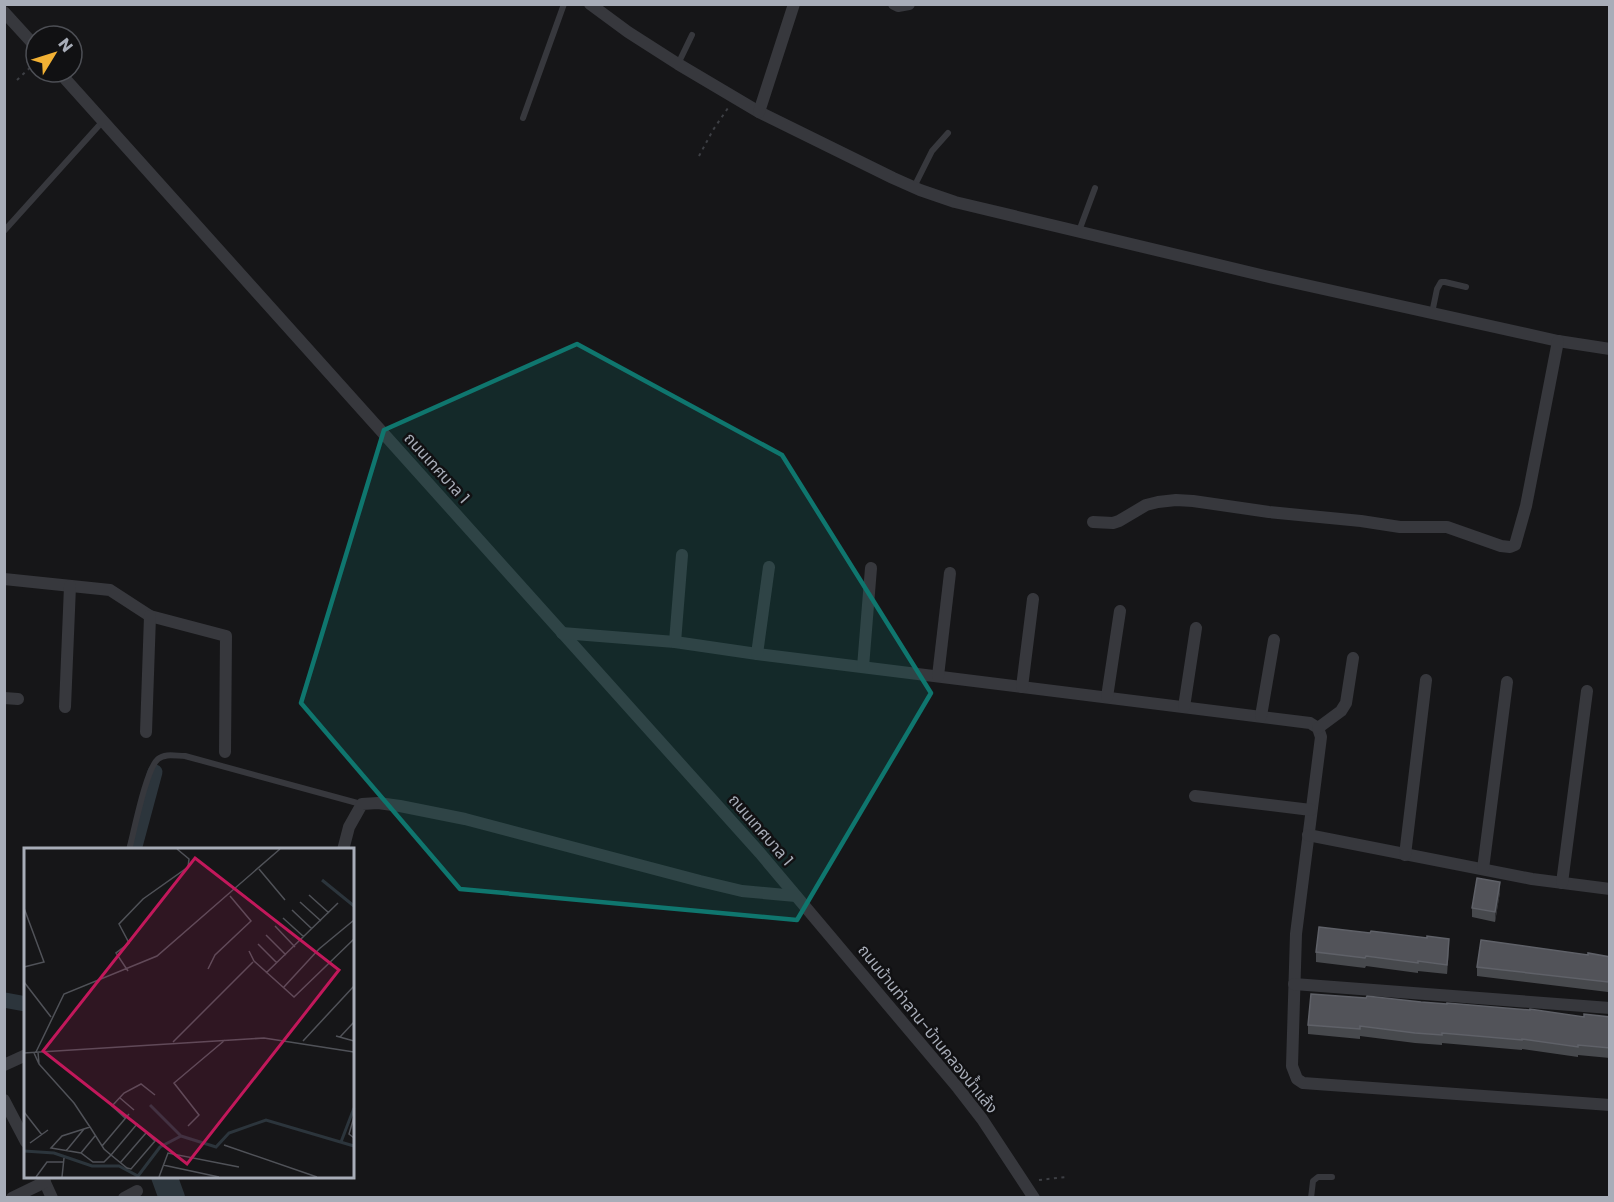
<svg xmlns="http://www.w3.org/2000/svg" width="1614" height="1202" font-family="Poppins,'Noto Sans Thai',sans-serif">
<rect width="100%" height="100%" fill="#161618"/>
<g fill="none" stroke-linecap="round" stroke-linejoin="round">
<!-- canal -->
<g stroke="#2c353c" stroke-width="15">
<path d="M134,850L155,772"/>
<path d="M4,1000L26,1004"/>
</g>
<!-- river -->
<path stroke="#2c353c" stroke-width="26" d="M164,1176L172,1198"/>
<!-- path -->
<g stroke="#3d3f44" stroke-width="2" stroke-dasharray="3 4.5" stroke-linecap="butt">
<path d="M17,80L36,62"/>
<path d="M699,156L713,130L728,108"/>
<path d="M1039,1180L1066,1177"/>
</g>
<!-- lane -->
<g stroke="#37383d" stroke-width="6">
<path d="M678,64L692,35"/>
<path d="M523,118L564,4"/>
<path d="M914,187L932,151L948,133"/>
<path d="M4,231L103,121"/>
<path d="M1079,231L1095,188"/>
<path d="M1432,313L1437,289L1441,282H1445L1466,287"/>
<path d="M129,850C134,832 146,769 158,759C165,753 176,756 185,756L361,804"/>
<path d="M1311,1198L1313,1181L1318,1177H1332"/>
</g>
<!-- street -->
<g stroke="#37383d" stroke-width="12">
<path d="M590,4L628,32L678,64L759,112L893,178L920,190L955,202L1265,276L1558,341L1610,349"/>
<path d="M894,4L898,6L909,4"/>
<path d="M4,12L36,47"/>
<path d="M59,72L760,853L958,1088L982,1119L1034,1198"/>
<path d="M759,112L794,4"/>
<path d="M1093,522L1113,523L1119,521L1146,505L1158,502L1176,500L1193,501L1269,512L1361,521L1400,527H1447L1501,546L1510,547L1515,545L1526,506L1558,341"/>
<path d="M4,579L110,590L150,616L226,636L225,752"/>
<path d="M562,633L675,642L757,654L1310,723L1318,728L1321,737L1296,934L1292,1066L1297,1079L1303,1083L1610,1105"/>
<path d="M675,642L682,555"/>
<path d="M757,654L769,567"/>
<path d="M863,667L871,568"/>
<path d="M938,676L950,573"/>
<path d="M1022,687L1033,599"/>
<path d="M1107,697L1120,611"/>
<path d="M4,698L18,699"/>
<path d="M65,707L70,586"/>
<path d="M1184,707L1196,628"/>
<path d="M1261,716L1274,640"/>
<path d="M1318,728L1341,711L1346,703L1353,658"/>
<path d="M146,732L150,616"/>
<path d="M1195,796L1311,810"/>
<path d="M1308,835L1532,879L1610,889"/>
<path d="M343,850L349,827L362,804L378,803L400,806L465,819L700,881L742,891L796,896"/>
<path d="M1405,855L1426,680"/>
<path d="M1483,869L1507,682"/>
<path d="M1562,883L1587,691"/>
<path d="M1294,984L1610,1008"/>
<path d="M4,1065L26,1055"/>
<path d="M4,1100L26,1142"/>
<path d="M42,1176L52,1198"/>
<path d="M12,1198L45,1182"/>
<path d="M124,1198L137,1191"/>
</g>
</g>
<!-- wall -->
<g fill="#47494d">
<path d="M1500,892L1495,922L1472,917V908Z"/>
<path d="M1449,949L1447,974L1418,971V973L1366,966L1365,968L1316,962V952Z"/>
<path d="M1610,957V989H1609L1608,992L1477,976V967Z"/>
<path d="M1421,1002L1584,1017H1610V1058L1578,1055V1057L1522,1049V1050L1442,1043V1045L1415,1043L1360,1036V1039L1308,1034V1025Z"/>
</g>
<!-- shaded-wall -->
<g fill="#2f3033">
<path d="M1500,882V892L1495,922V912Z"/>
<path d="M1449,939V949L1447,974V965Z"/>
</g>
<!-- building -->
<g fill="#525359" stroke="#5f6168" stroke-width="1.5">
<path d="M1477,878L1500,882L1495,912L1472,908Z"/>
<path d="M1319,927L1370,933L1371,931L1427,938V936L1449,939L1447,965L1418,961V963L1366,956L1365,958L1316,952Z"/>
<path d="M1481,940L1588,955V953L1610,957V979H1609L1608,982L1477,967Z"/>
<path d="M1311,994L1366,998L1367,996L1421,1002L1447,1004V1003L1530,1010V1009L1584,1017V1014L1610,1017V1048L1578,1045V1047L1522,1039V1040L1442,1033V1035L1415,1033L1360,1026V1029L1308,1025Z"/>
</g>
<!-- marked area -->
<path fill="#0f766e" fill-opacity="0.2" stroke="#0f766e" stroke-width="4.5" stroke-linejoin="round" d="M577,344L782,455L931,693L797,920L460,889L301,703L384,430Z"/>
<g text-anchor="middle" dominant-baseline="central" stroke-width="5" stroke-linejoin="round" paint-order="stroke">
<!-- street labels -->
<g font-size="16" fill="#a8adb8" stroke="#111113">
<text transform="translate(437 468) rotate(48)">ถนนเทศบาล 1</text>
<text transform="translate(761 830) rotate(49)">ถนนเทศบาล 1</text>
<text transform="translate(928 1029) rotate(51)">ถนนบ้านท่าลาน-บ้านคลองน้ำแล้ง</text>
</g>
</g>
<!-- overview -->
<g transform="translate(24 848)">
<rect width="330" height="330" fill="#161618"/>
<path fill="none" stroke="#2c353c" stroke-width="3" d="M298,32L330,58M126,257L157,288M157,288L192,299L205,285L242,272L330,298M317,294L330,260M0,303L30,305L68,318H95L114,328L136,299L157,288"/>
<path fill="none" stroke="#505258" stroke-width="1.5" d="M235,21L261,52M285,47L305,65M276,54L297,73M0,60L20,114L0,119M268,62L288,81M259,70L280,89M251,78L271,99M242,87L262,107M234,96L253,115M225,103L230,113L270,149L330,91M184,121L191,107L227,73L206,48M104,123L92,105L105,95L95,76L119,51L164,19L165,11L153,1M242,125L314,55M0,134L27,169M259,140L295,101L330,72M312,188L330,193M316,189L330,174M279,193L330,138M149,194L229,114M12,204L40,146L133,108L256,1M0,205L240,190L330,204M10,205L15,216L14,204M15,216L50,255L66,279L80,301L87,307L103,320L107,321L131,293L113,276L87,307L80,314H69L57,305L27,300L38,288L66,279M96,250L110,262M0,264L18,287M330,269L325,286L330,290M101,270L88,258L100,245L117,236L131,247M164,278L175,267L150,235L201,192M6,295L24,282M200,297L293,329M78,298L105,266M42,303L60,281M57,305L71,288M96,315L122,285M139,317L195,329M12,329L23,314H39M38,329L40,310M135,329L144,305L215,319"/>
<path fill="#c2185b" fill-opacity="0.15" stroke="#c2185b" stroke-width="3" d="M171,10L315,122L163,316L19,203Z"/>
<rect width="330" height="330" fill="none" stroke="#a8adb8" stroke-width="3"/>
</g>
<!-- border -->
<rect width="1614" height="1202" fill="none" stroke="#a8adb8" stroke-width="12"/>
<!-- north arrow -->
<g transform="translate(54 54) rotate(52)"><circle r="28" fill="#111113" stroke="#4d4f55" stroke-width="1.5"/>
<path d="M0-4.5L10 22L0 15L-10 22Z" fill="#f2b134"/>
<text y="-9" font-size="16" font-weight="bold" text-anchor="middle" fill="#a8adb8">N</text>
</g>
</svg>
